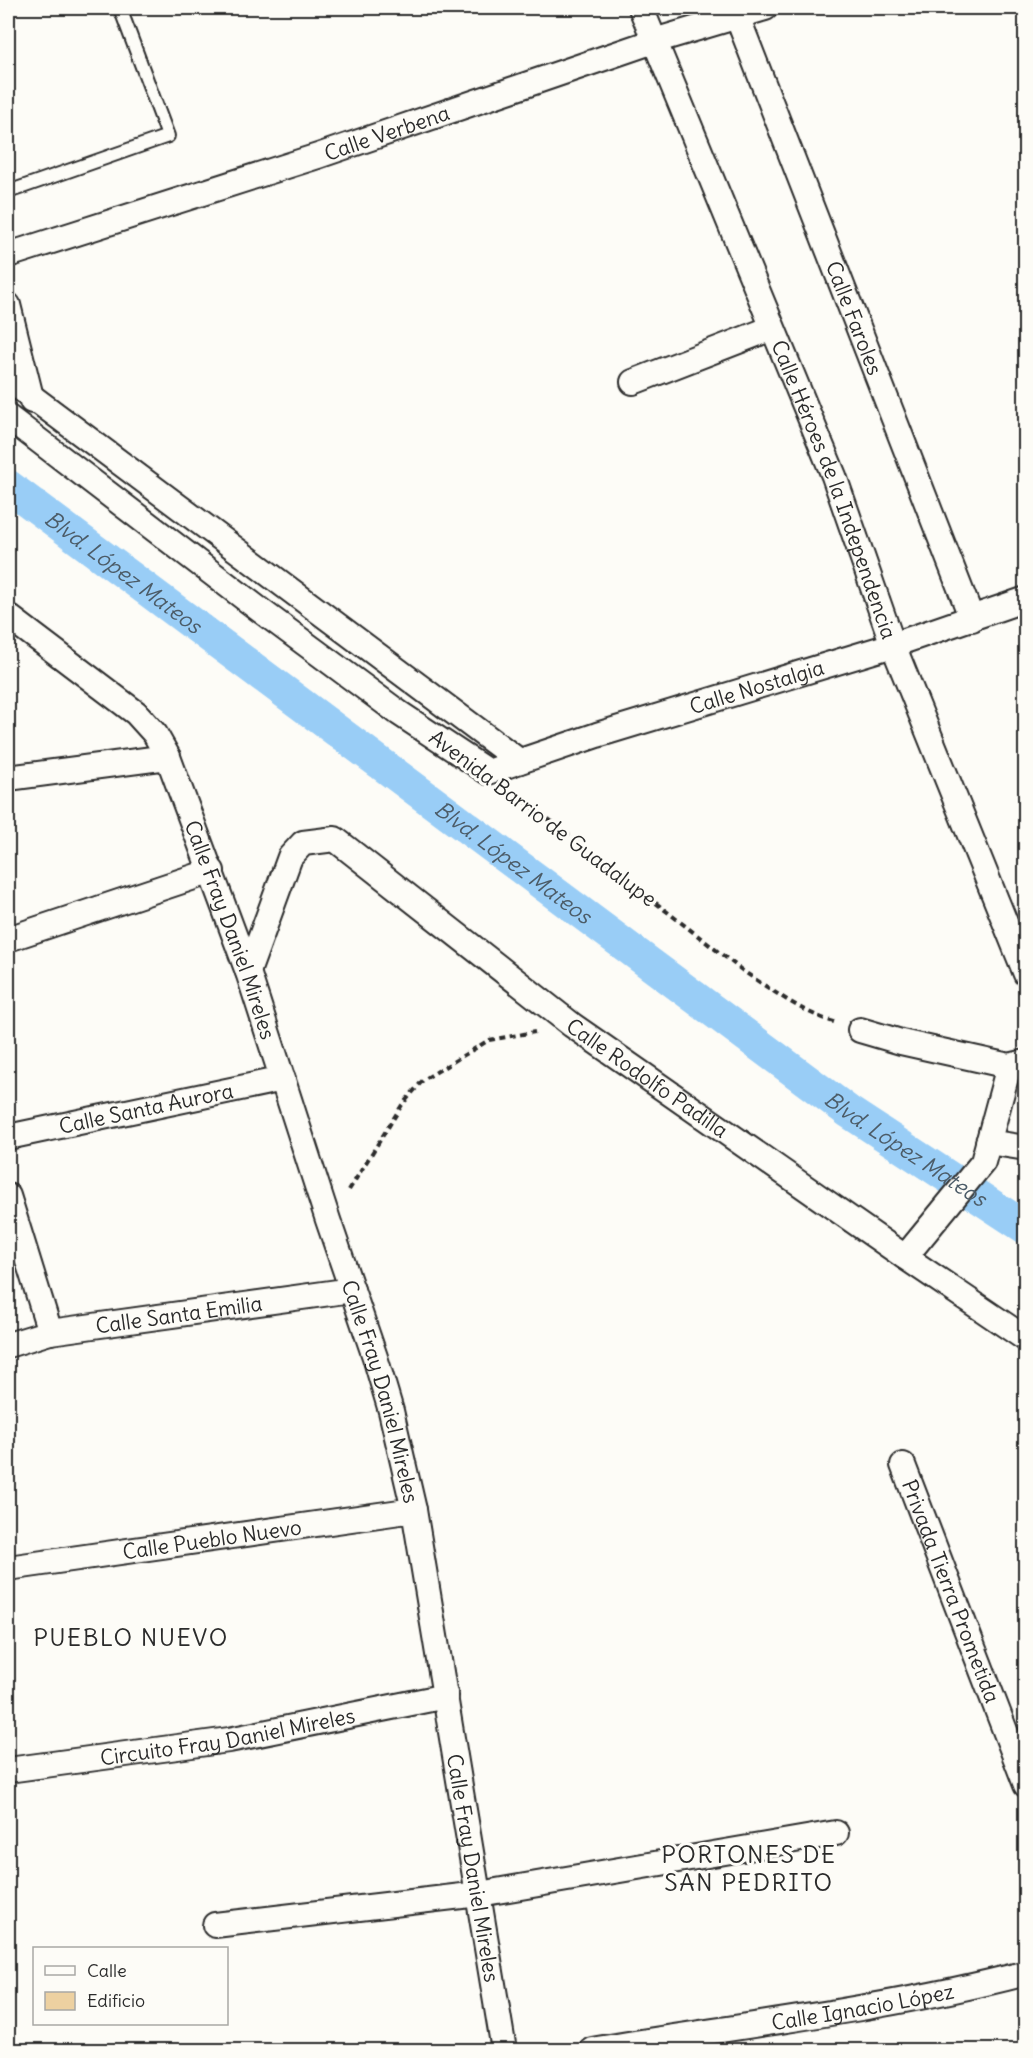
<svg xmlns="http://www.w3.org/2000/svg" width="1033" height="2058" font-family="Delius,sans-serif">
<rect width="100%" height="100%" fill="#fdfcf7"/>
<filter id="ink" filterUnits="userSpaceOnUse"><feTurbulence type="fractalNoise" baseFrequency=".0167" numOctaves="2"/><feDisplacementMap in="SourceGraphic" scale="12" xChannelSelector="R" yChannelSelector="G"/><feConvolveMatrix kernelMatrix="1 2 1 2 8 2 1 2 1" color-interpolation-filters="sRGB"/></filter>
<g filter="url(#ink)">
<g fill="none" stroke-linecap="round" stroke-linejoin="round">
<!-- canal -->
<path stroke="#99cdf6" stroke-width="33" id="s1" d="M8,486L849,1112L1026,1228"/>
</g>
<!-- building -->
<path fill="#edd1a1" stroke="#2b2b2b" stroke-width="1.5" d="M1026,1883V1899L1020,1885Z"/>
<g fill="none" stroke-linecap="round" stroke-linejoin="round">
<defs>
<path id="service" d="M8,192L168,136L120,8"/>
<g id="minor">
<path id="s2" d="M641,8L834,476L893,645L1026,974"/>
<path id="s3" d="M737,16L972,619"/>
<path id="s4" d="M8,255L318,156L654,41L765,8"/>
<path d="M8,305L32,401"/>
<path d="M8,379L519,761"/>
<path d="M633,382L772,328"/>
<path id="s5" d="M8,417L260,610L399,713L488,772L597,735L893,645L1026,599"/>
<path id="s6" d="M8,616L136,713L155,734L168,757L248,972L328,1220L375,1357L391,1411L414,1510L504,2050"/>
<path d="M8,778L168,757"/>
<path d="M8,939L212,871"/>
<path id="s7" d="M248,972L290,857L303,843L335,839L572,1025L905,1257L1026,1339"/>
<path d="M860,1030L901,1042L1009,1066L1026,1062"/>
<path id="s8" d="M8,1137L283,1079"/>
<path d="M988,1142L1026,1148"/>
<path d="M8,1196L50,1332"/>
<path d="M905,1257L983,1162L1009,1066"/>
<path id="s9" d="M8,1345L50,1332L352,1290"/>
<path id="s10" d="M903,1465L1026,1785"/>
<path id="s11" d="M8,1568L414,1510"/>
<path id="s12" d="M8,1770L229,1740L446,1696"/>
<path d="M215,1925L479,1894L836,1833"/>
<path id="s13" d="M592,2050C736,2026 884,2010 1026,1973"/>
</g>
</defs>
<!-- service casing -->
<use href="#service" stroke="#2b2b2b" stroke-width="16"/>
<!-- minor casing -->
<use href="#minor" stroke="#2b2b2b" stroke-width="28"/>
<!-- path -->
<g stroke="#2b2b2b" stroke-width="4" stroke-dasharray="6 4.5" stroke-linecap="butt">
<path d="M515,793L743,971C772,990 801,1012 834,1022"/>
<path d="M349,1190L402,1105L423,1080L489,1040L535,1032"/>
</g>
<!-- service -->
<use href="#service" stroke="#fdfcf7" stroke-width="12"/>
<!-- minor -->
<use href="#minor" stroke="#fdfcf7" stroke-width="24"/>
</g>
</g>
<g text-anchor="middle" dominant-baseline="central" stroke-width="6" stroke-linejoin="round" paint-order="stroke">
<!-- street labels -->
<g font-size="21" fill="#2b2b2b" stroke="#fdfcf7">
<text stroke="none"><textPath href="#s4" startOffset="398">Calle Verbena</textPath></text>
<text stroke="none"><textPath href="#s3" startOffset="324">Calle Faroles</textPath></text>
<text stroke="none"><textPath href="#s2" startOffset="519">Calle Héroes de la Independencia</textPath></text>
<text stroke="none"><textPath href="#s5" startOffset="879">Calle Nostalgia</textPath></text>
<text transform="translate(543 818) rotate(37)">Avenida Barrio de Guadalupe</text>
<text stroke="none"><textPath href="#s6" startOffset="399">Calle Fray Daniel Mireles</textPath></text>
<text stroke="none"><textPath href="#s7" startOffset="567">Calle Rodolfo Padilla</textPath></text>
<text stroke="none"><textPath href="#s8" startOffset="141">Calle Santa Aurora</textPath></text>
<text stroke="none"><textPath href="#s9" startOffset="174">Calle Santa Emilia</textPath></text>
<text stroke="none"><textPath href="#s6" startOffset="885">Calle Fray Daniel Mireles</textPath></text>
<text stroke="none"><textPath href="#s11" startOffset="206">Calle Pueblo Nuevo</textPath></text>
<text stroke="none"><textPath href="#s10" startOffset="135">Privada Tierra Prometida</textPath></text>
<text stroke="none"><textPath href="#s12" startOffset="222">Circuito Fray Daniel Mireles</textPath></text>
<text stroke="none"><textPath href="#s6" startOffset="1371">Calle Fray Daniel Mireles</textPath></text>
<text stroke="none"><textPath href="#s13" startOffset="274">Calle Ignacio López</textPath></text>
</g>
<!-- water labels -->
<g font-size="22" font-style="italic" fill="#4c5c68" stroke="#fdfcf7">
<text stroke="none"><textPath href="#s1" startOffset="144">Blvd. López Mateos</textPath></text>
<text stroke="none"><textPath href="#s1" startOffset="630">Blvd. López Mateos</textPath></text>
<text stroke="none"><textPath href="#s1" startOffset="1116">Blvd. López Mateos</textPath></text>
</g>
<!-- quarter labels -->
<g font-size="24" letter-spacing="1.5" fill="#2b2b2b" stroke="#fdfcf7">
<text x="131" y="1637">PUEBLO NUEVO</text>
<text x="749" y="1854">PORTONES DE<tspan x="749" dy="28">SAN PEDRITO</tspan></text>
</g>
</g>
<!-- margin -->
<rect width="1033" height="2058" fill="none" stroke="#fdfcf7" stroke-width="30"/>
<rect x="15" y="15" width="1003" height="2028" fill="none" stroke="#2b2b2b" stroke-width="2" filter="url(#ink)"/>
<!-- legend -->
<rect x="33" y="1947" width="195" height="78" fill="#fdfcf7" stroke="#a9a8a5" stroke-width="1.5"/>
<rect x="45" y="1966" width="30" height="9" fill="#fdfcf7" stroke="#a9a8a5" stroke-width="1.5"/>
<text x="87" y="1977" font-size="18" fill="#2b2b2b">Calle</text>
<rect x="45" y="1992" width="30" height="18" fill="#edd1a1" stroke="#a9a8a5" stroke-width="1.5"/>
<text x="87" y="2007" font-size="18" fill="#2b2b2b">Edificio</text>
</svg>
